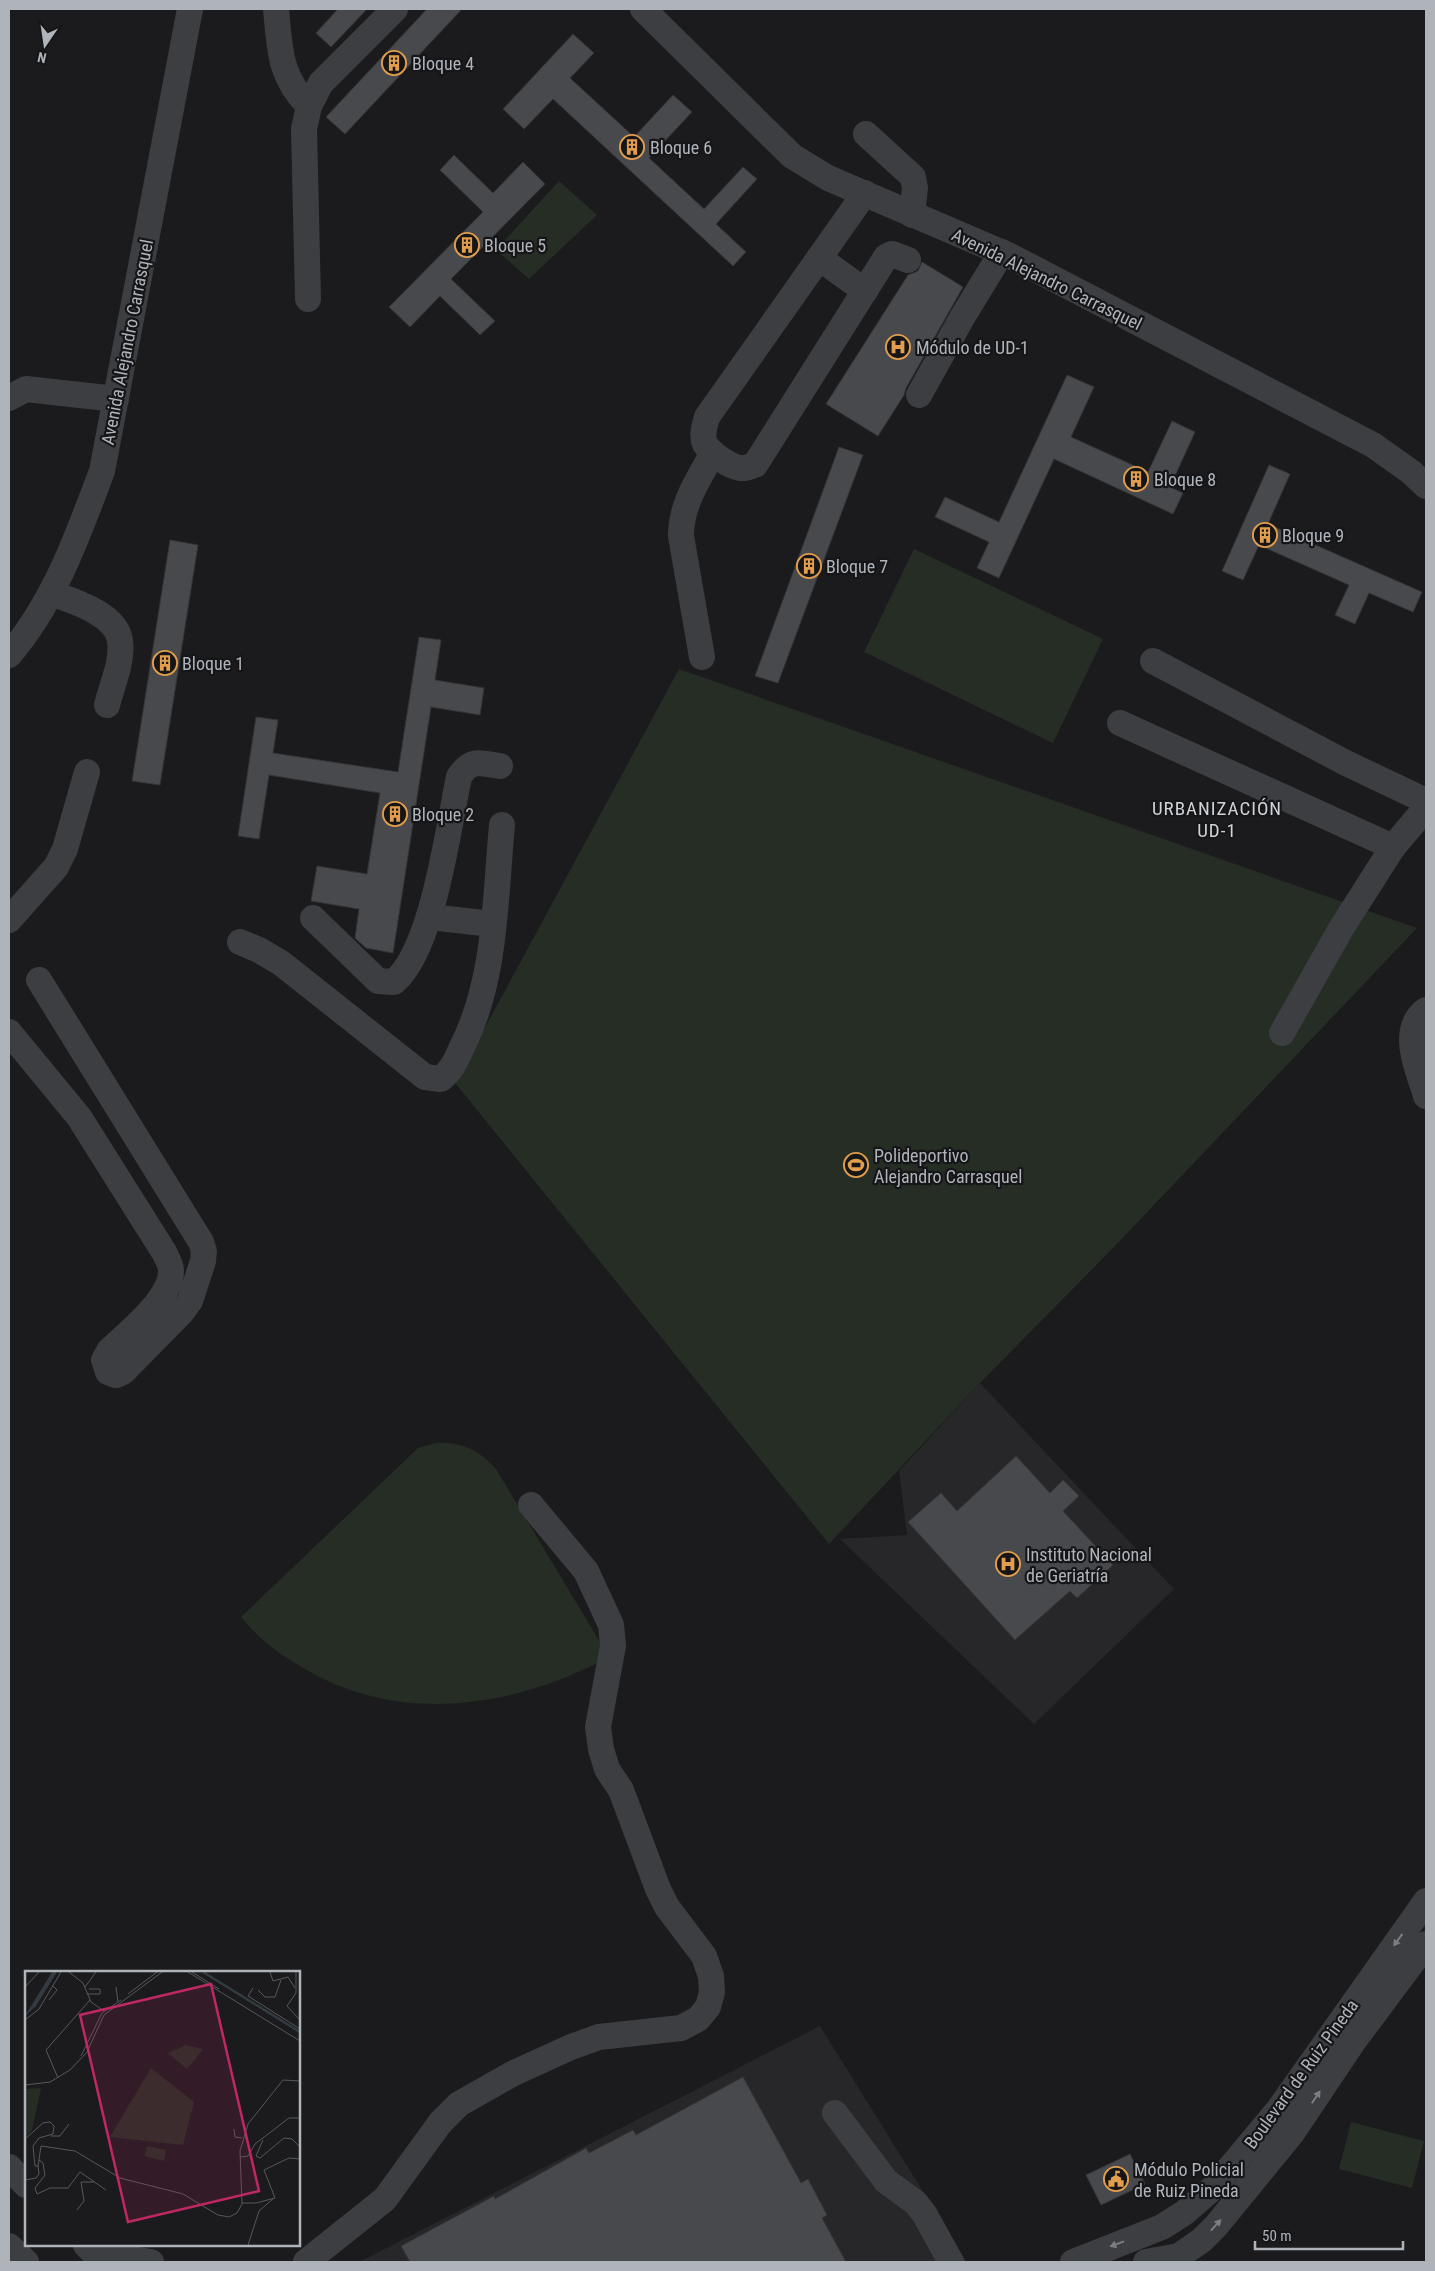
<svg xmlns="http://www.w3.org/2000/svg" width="1435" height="2271" font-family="'Roboto Condensed',sans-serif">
<rect width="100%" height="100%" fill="#1b1b1d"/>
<!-- built -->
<g fill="#27272a">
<path d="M980,1383L1174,1589L1034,1724L840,1539L907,1535L899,1471Z"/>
<path d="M820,2026L967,2262H359L488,2196Z"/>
</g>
<!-- green -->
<g fill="#252d25">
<path d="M559,181L597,215L529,279L496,250Z"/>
<path d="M914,549L1103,639L1053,743L864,652Z"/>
<path d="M679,669L1417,928L1113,1248L980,1383L829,1544L455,1083Z"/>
<path d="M435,1443C461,1441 480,1450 496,1469L609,1657C518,1706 406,1725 312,1673C282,1656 264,1645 241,1617L418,1448Z"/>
<path d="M1351,2122L1424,2141L1412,2188L1339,2169Z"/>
</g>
<!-- building -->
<g fill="#48494d" stroke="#353539">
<path d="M338,9H367L331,47L316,33Z"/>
<path d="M427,9H462L345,134L326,117Z"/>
<path d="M573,34L594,53L570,78L634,137L673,95L692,112L649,158L704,209L743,167L757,179L716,224L746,252L733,266L553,99L524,129L503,109Z"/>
<path d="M454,155L493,193L523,162L545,184L451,279L495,321L480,335L440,296L410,327L389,307L483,212L440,170Z"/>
<path d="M922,262L963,287L906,388L904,395L878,436L826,404L908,275L918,271Z"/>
<path d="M1067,375L1094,387L1071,437L1148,472L1172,421L1195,432L1170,487L1183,493L1173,514L1054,459L999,578L977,568L989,542L935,517L945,497L999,522Z"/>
<path d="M839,447L863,455L778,683L755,676Z"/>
<path d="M1269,465L1290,474L1268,524L1422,592L1413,612L1369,593L1355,624L1335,615L1349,585L1259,545L1243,580L1222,571Z"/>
<path d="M170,540L198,545L160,785L132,781Z"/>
<path d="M419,637L441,640L435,680L484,688L480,715L431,707L393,953L366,948L355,938L359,909L311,901L317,866L367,874L380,793L269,775L259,839L238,836L256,717L278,720L273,753L398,772Z"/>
<path d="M1016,1456L1050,1493L1063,1480L1079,1496L1063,1511L1113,1565L1077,1598L1070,1591L1015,1640L908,1522L941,1493L957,1511Z"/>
<path d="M743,2077L801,2183L808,2179L827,2215L822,2218L846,2262H410L401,2246L494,2196L495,2199L586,2148L589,2153L633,2130L636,2135Z"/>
<path d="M1130,2154L1145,2184L1101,2205L1086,2175Z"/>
</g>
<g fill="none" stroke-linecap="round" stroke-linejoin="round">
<!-- minor -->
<g stroke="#3c3e42" stroke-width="26">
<path d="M276,9C280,50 279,76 309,106"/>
<path d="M643,9L792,156L828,178L1010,256L1373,445L1411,472L1426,486"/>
<path d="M866,134L913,177L915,188L912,215"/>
<path d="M865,193L707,417C705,425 701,435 705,444C711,454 729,466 740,468C745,469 751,466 755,465L886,257L892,254L908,260"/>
<path d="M819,258L865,291"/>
<path d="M308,299L304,129L309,106L321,83L395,9"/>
<path d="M919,395L963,316L1002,252"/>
<path d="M9,398L26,389L116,399"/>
<path d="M51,593C73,601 117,614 120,641C123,661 112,685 107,705"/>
<path d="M9,655C54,603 78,535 102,471L190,9"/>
<path d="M702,657L681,536C681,504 698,480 713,453"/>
<path d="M1153,661L1346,763L1426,801"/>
<path d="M1120,723L1393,847"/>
<path d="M430,917L492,924"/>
<path d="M313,918L378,981L394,982C433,949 448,829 459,777C471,758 480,763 500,766"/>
<path d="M9,920L56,867L65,849L87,772"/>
<path d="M240,942L259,950L281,963L425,1077L441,1079C452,1070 456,1060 462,1047C496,980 495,900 502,825"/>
<path d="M1426,1010C1399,1030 1418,1069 1426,1096"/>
<path d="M9,1032L79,1117L164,1252C167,1258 171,1265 171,1270C172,1299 128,1332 109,1351L104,1360L108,1372L116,1375L123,1372L181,1313L190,1301L203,1261L204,1251L201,1242L39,980"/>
<path d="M1282,1033L1342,927L1393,847L1426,808"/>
<path d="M835,2113L886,2181L916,2203L925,2215L951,2262"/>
<path d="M9,2167L26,2185"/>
<path d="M86,2245L94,2253L151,2262"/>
<path d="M9,2246L26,2262"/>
<path d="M306,2262L385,2199L440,2123L459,2104L512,2074L571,2047L599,2037L681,2028L698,2019L708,2007L712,1992L711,1976L704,1956L667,1907L658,1889L621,1790L607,1769L601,1749L598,1727L613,1646L611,1625L586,1571L531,1505"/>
<path d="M1073,2262L1162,2227L1184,2213L1214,2187L1279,2109L1426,1901"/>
<path d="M1146,2262L1179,2256L1202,2240L1216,2226L1292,2133L1353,2042L1426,1944"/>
</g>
</g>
<!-- one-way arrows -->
<defs><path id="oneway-solid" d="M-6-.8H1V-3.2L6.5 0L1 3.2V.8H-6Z" transform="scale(1.25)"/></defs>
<g fill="#7b7f85">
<use href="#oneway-solid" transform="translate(1398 1940) rotate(126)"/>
<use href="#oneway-solid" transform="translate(1316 2097) rotate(-56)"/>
<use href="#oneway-solid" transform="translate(1216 2225) rotate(-48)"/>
<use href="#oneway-solid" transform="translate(1117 2244) rotate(160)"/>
</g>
<!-- icons -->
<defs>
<symbol id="building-ring" viewBox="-11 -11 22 22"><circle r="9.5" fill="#161618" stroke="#e29e4d" stroke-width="1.5"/><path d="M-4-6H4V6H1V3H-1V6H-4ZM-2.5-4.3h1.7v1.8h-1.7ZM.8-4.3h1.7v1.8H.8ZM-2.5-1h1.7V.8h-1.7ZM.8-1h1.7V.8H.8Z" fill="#e29e4d"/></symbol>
<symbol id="hospital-ring" viewBox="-11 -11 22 22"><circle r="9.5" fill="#161618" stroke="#e29e4d" stroke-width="1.5"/><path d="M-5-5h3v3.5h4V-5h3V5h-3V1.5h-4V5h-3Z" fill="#e29e4d"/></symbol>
<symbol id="stadium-ring" viewBox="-11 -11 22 22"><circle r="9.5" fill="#161618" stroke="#e29e4d" stroke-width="1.5"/><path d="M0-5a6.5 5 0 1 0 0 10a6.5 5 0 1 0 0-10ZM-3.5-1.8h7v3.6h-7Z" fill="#e29e4d"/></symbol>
<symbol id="civic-ring" viewBox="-11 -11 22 22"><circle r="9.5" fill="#161618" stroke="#e29e4d" stroke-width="1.5"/><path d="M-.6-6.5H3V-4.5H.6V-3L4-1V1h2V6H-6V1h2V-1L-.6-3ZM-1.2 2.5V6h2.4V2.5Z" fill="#e29e4d"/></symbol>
</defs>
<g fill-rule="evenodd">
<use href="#building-ring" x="380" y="49" width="28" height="28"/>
<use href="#building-ring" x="618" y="133" width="28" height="28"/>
<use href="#building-ring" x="453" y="231" width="28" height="28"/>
<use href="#hospital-ring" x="884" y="333" width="28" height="28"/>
<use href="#building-ring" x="1122" y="465" width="28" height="28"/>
<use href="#building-ring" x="1251" y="521" width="28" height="28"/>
<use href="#building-ring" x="795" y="552" width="28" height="28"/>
<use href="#building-ring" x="151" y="649" width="28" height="28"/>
<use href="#building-ring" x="381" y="800" width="28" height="28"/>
<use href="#stadium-ring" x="842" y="1151" width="28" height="28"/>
<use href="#hospital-ring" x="994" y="1550" width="28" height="28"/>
<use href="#civic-ring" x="1102" y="2165" width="28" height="28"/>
</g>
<g text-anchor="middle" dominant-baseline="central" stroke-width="4.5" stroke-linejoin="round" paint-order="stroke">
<!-- poi labels -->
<g font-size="18" fill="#afb4bb" stroke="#161618" text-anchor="start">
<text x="412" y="63">Bloque 4</text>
<text x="650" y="147">Bloque 6</text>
<text x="484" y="245">Bloque 5</text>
<text x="916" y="347">Módulo de UD-1</text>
<text x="1154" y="479">Bloque 8</text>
<text x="1282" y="535">Bloque 9</text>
<text x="826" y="566">Bloque 7</text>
<text x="182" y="663">Bloque 1</text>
<text x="412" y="814">Bloque 2</text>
<text x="874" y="1155">Polideportivo<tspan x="874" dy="21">Alejandro Carrasquel</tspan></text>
<text x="1026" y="1554">Instituto Nacional<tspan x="1026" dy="21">de Geriatría</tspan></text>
<text x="1134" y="2169">Módulo Policial<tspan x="1134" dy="21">de Ruiz Pineda</tspan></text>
</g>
<!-- street labels -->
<g font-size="18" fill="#afb4bb" stroke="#161618">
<text transform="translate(1047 279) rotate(26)">Avenida Alejandro Carrasquel</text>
<text transform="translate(127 342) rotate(-79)">Avenida Alejandro Carrasquel</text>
<text transform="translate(1301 2074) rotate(-54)">Boulevard de Ruiz Pineda</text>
</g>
<!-- neighbourhood labels -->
<g font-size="19" letter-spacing="1" fill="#cfd2d7" stroke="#161618">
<text x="1217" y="808">URBANIZACIÓN<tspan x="1217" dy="22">UD-1</tspan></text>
</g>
</g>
<!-- overview -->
<g transform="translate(25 1971)">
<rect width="275" height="275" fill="#1b1b1d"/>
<path d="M161,74L178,78L162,98L143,82ZM126,97L169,131L158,174L85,166ZM16,117L7,159L0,166V118ZM122,175L141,179L139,190L120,185Z" fill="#252d25"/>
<path d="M27,1H32L11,35L0,45Z" fill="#323b40"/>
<path fill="none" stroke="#323b40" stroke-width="2.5" d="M178,1L275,61"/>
<path fill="none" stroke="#56585c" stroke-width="1" d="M44,1L58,12L66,31L79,40M163,1L275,70M167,1L194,18M245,1L248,10L263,6L270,17M271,1V22L262,35L275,49M0,16L14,1M60,16L71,1M91,16L93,31M228,17L223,25L275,58M233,19L240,26H250L256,9M62,23H75V18H64M103,23L132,1M24,29L32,19L28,15M0,49L14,38L36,1M56,85L77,42L96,29M33,107L21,79L65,29M0,114L25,111L45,99L62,81L79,44L137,1M209,158L210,166L217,167M26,165H35L44,153M0,168L18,152L25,151L29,155L28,163L14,167L8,175L10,195H13L16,175L50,180L95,207L158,223L193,244L204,246L212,242L217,233L215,180L223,153L258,109L275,110M238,169L231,185L235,187L259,167L267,168L275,176M215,186L223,185L230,173L264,147H275M14,189L18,192L20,204L10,217L12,223L25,217H43L55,201L81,219M0,209L11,207L14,203L13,195M217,232H231L250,227L239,199L264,187L275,188M52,239L59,230L56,211H69M223,274L234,240L249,227"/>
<path fill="#c02865" fill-opacity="0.15" stroke="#c02865" stroke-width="2.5" d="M186,13L234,220L103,251L55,44Z"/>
<rect width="275" height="275" fill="none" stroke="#afb4bb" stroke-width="2.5"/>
</g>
<!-- border -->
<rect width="1435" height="2271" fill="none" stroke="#afb4bb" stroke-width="20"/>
<!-- north arrow -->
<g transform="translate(45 45) rotate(193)" stroke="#161618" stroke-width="4" paint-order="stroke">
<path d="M0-4L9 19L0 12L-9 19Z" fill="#afb4bb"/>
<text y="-8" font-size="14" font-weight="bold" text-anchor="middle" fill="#afb4bb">N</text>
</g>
<!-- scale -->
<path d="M1255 2241v8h148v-8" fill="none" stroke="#afb4bb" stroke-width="2.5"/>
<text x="1262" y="2241" font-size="15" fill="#afb4bb" stroke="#161618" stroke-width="4" paint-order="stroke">50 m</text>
</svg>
